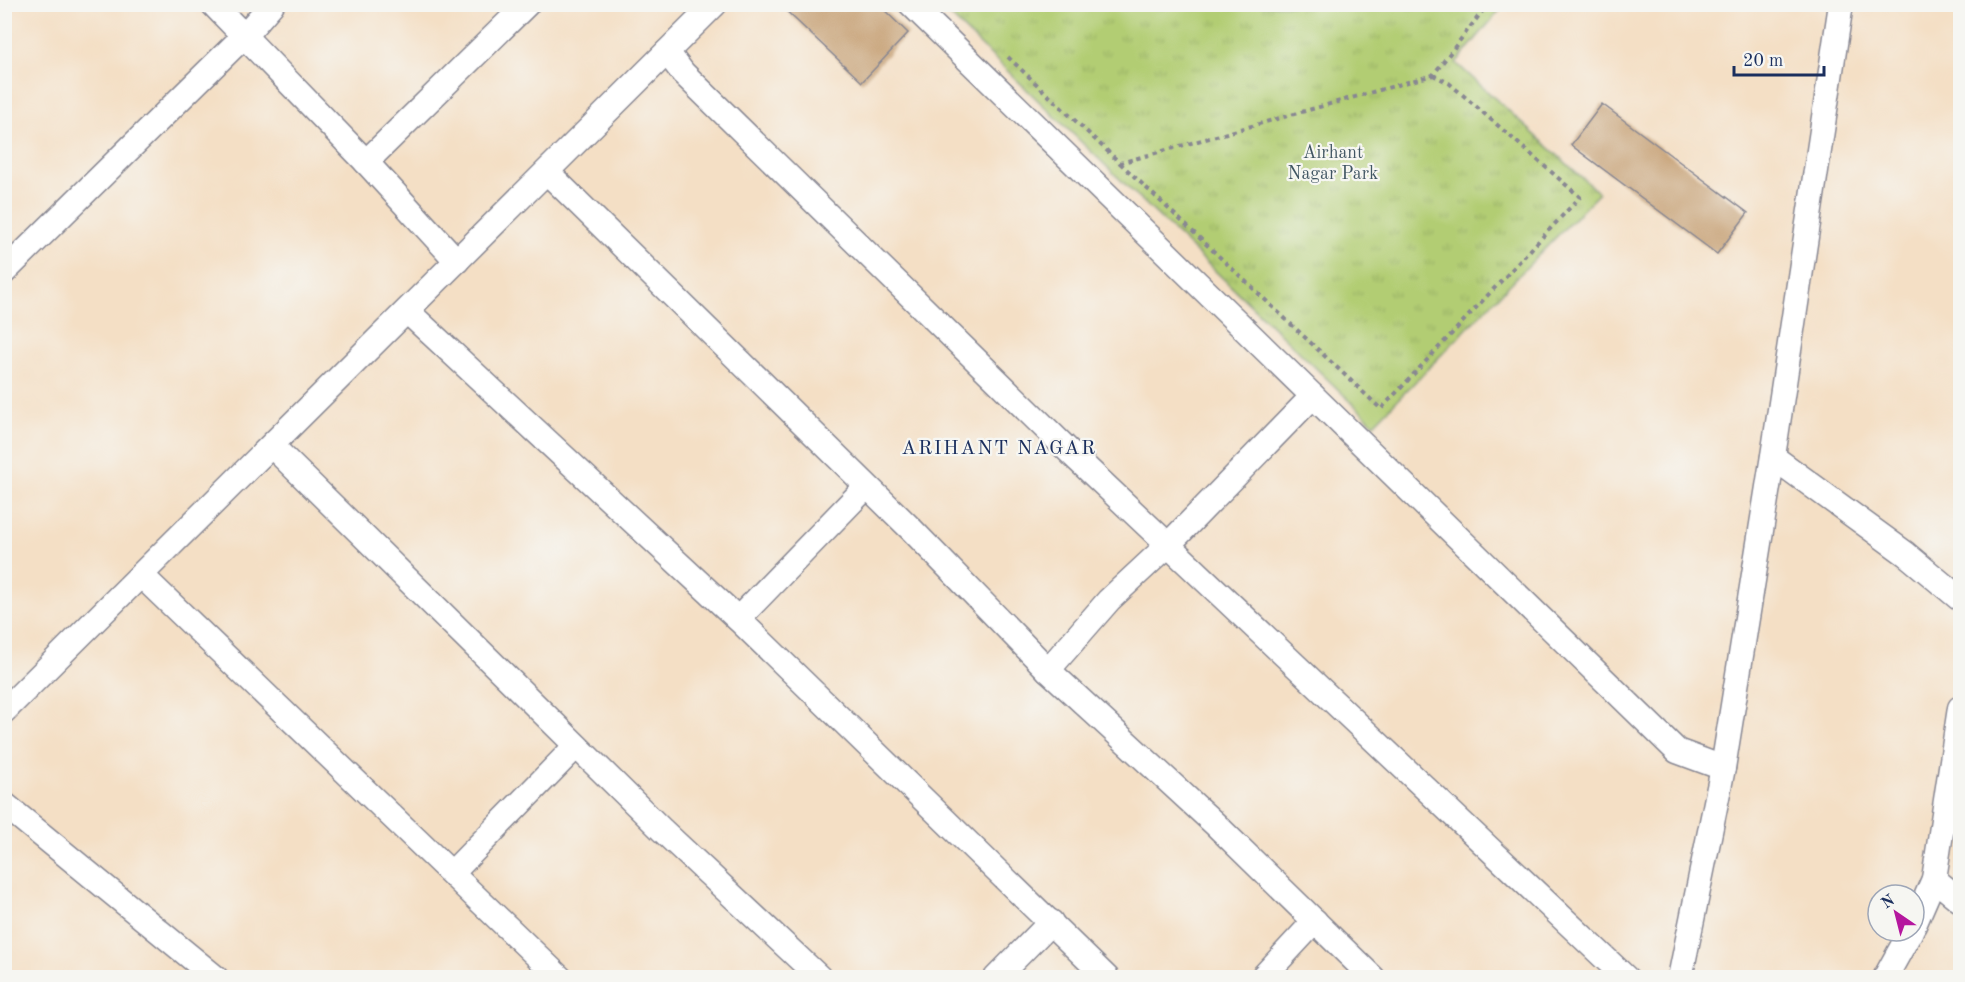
<svg xmlns="http://www.w3.org/2000/svg" width="1965" height="982" font-family="'Old Standard TT',serif">
<defs>
<pattern id="park-tufts" width="24" height="20" patternUnits="userSpaceOnUse" patternTransform="scale(1.5)"><rect width="24" height="20" fill="#b2cd73"/><path d="M3 7l-1-3M5 7V3M7 7l1-3M15 17l-1-3M17 17v-4M19 17l1-3" fill="none" stroke="#98b066"/></pattern>
</defs>
<rect width="100%" height="100%" fill="#f6f6f2"/>
<filter id="ink" filterUnits="userSpaceOnUse"><feTurbulence type="fractalNoise" baseFrequency=".0167" numOctaves="2"/><feDisplacementMap in="SourceGraphic" scale="12" xChannelSelector="R" yChannelSelector="G"/><feConvolveMatrix kernelMatrix="1 2 1 2 8 2 1 2 1" color-interpolation-filters="sRGB"/></filter>
<filter id="wash" filterUnits="userSpaceOnUse"><feTurbulence type="fractalNoise" baseFrequency=".008" numOctaves="4" result="noise"/><feDisplacementMap in="SourceGraphic" scale="24" xChannelSelector="R" yChannelSelector="G"/><feGaussianBlur stdDeviation="1.35" result="paint"/><feColorMatrix in="noise" values="0 0 0 0 0 0 0 0 0 0 0 0 0 0 0 0 0 1.4 0 .05"/><feComposite in="paint" operator="in"/></filter>
<g filter="url(#wash)">
<rect width="100%" height="100%" fill="#f4dfc5"/>
<!-- park -->
<path fill="url(#park-tufts)" stroke="#667e68" stroke-width="1.5" d="M939,5H1504L1456,63L1599,193L1374,424Z"/>
<g id="blocks">
<!-- building -->
<g fill="#c7a277">
<path d="M779,4H878L908,33L862,82Z"/>
<path d="M1602,104L1748,213L1717,254L1571,145Z"/>
</g>
</g>
</g>
<g filter="url(#ink)">
<use href="#blocks" fill-opacity="0" stroke="#888792" stroke-width="1.5"/>
<g fill="none" stroke-linecap="round" stroke-linejoin="round">
<defs>
<g id="street">
<path d="M213,4L366,162L457,261"/>
<path d="M911,4L1677,751L1723,768"/>
<path d="M667,52L683,73L1075,457L1626,978"/>
<path d="M366,162L527,4"/>
<path d="M547,172L912,530L1048,670L1215,824L1373,978"/>
<path d="M4,272L244,36L272,4"/>
<path d="M407,311L738,619"/>
<path d="M272,446L662,830L820,978"/>
<path d="M1773,457L1906,554L1960,599"/>
<path d="M866,487L738,619L1107,978"/>
<path d="M141,575L560,978"/>
<path d="M1048,670L1109,600L1168,545L1313,396"/>
<path d="M4,711L715,4"/>
<path d="M4,804L216,978"/>
<path d="M452,873L576,746"/>
<path d="M1934,879L1960,900"/>
<path d="M1914,925L1934,879L1960,708"/>
<path d="M996,978L1051,922"/>
<path d="M1262,978L1315,921"/>
<path d="M1680,978L1723,768L1775,443L1841,4"/>
<path d="M1885,978L1911,931"/>
</g>
</defs>
<!-- street casing -->
<use href="#street" stroke="#888792" stroke-width="27"/>
<!-- path -->
<g stroke="#888792" stroke-width="4" stroke-dasharray="4.5 4.5" stroke-linecap="butt">
<path d="M1008,57L1120,163L1433,75L1488,4"/>
<path d="M1120,163L1381,409L1580,197L1449,83L1433,75"/>
</g>
<!-- street -->
<use href="#street" stroke="#fff" stroke-width="24"/>
</g>
</g>
<g text-anchor="middle" dominant-baseline="central" stroke-width="4.5" stroke-linejoin="round" paint-order="stroke">
<!-- park labels -->
<g font-size="18" fill="#415663" stroke="#f6f6f2">
<text x="1333" y="153">Airhant<tspan x="1333" dy="21">Nagar Park</tspan></text>
</g>
<!-- neighbourhood labels -->
<g font-size="20" letter-spacing="1.5" fill="#1b2f5e" stroke="#f6f6f2">
<text x="999" y="449">ARIHANT NAGAR</text>
</g>
</g>
<!-- margin -->
<rect width="1965" height="982" fill="none" stroke="#f6f6f2" stroke-width="24"/>
<!-- north arrow -->
<g transform="translate(1896 913) rotate(325)"><circle r="28" fill="#f6f6f2" stroke="#9ea6b7" stroke-width="1.5"/>
<path d="M0-4.5L10 22L0 15L-10 22Z" fill="#b5179e"/>
<text y="-9" font-size="16" font-weight="bold" text-anchor="middle" fill="#1b2f5e">N</text>
</g>
<!-- scale -->
<path d="M1734 66v9h90v-9" fill="none" stroke="#1b2f5e" stroke-width="3"/>
<text x="1743" y="66" font-size="18" fill="#1b2f5e" stroke="#f6f6f2" stroke-width="4.5" paint-order="stroke">20 m</text>
</svg>
